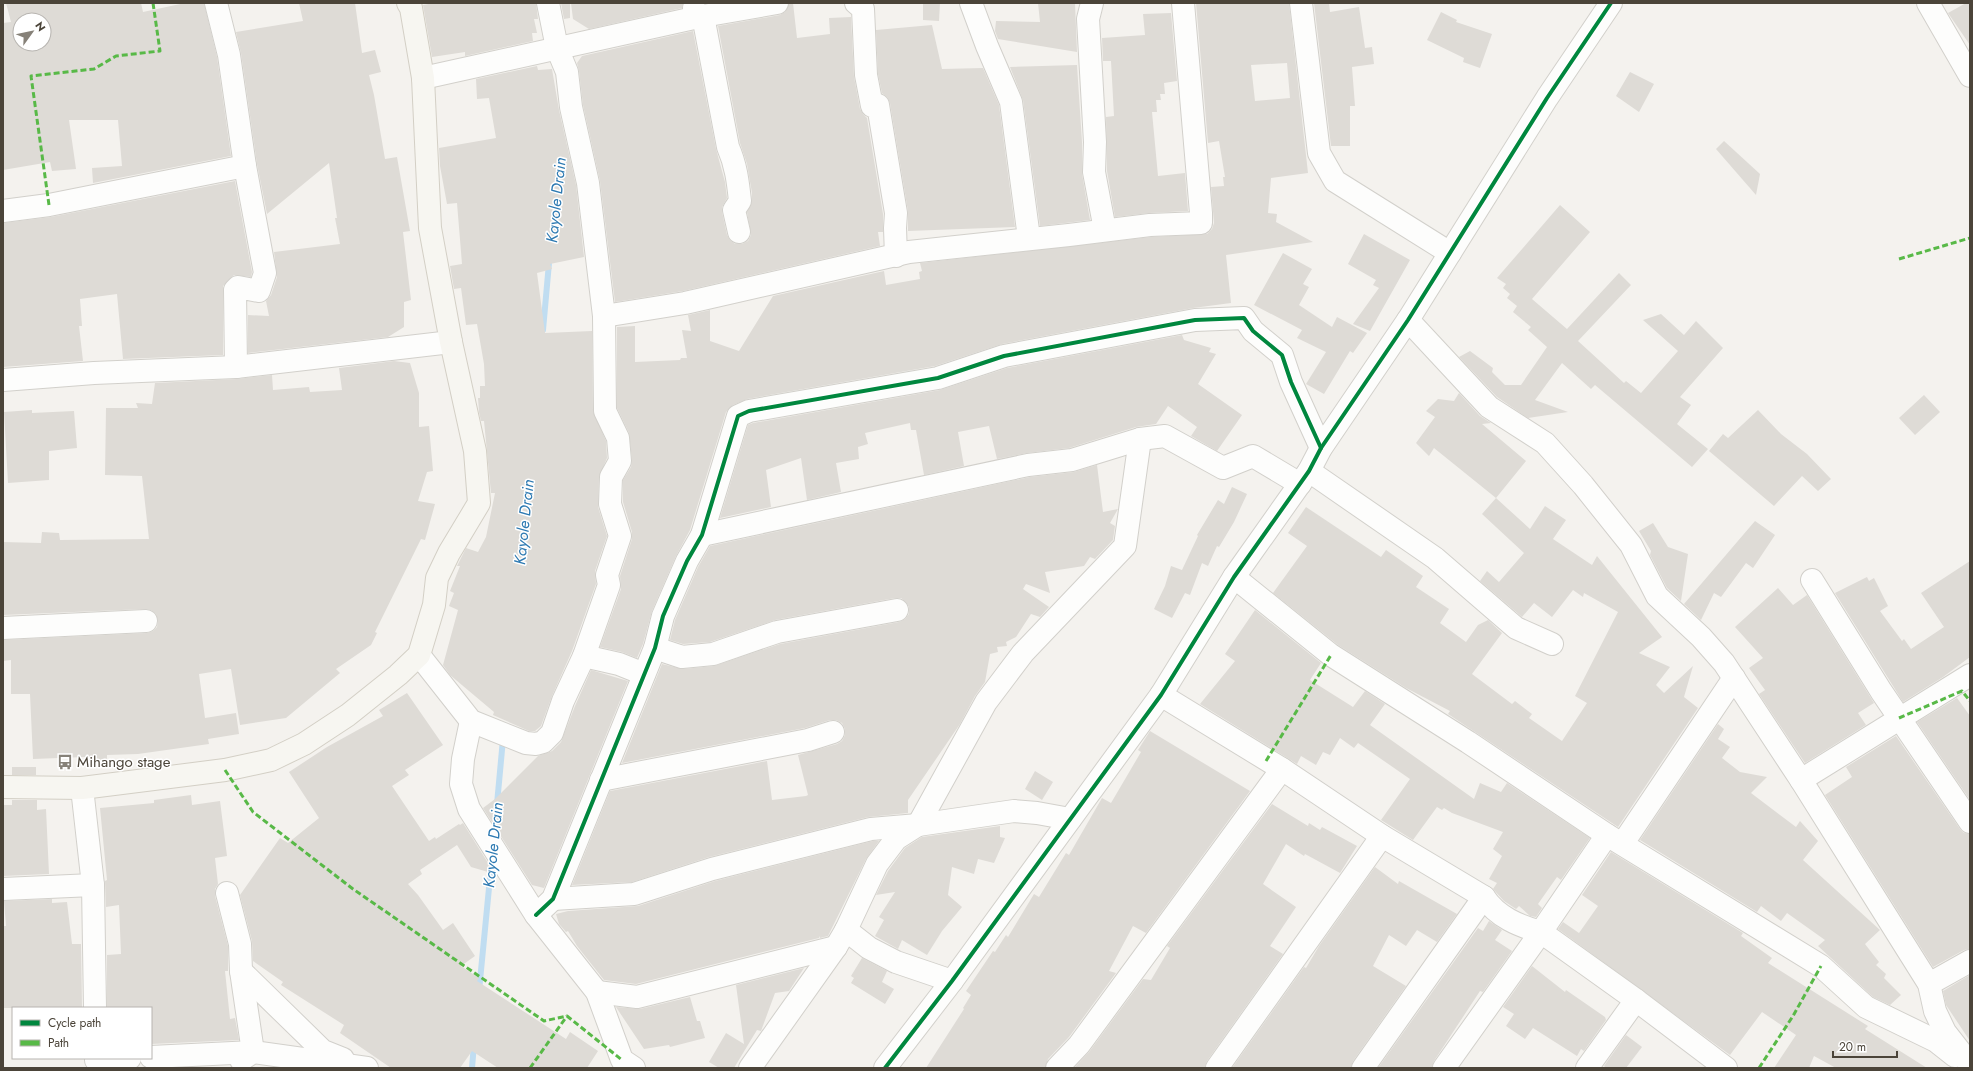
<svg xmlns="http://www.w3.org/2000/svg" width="1973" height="1071" font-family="Jost,sans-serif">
<rect width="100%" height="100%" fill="#f4f2ee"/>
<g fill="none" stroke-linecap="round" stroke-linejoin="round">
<!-- stream -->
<g stroke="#c0ddf1" stroke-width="6">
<path d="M543,330L549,263"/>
<path d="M497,804L503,739"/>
<path d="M479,991L492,857"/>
<path d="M472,1068L474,1044"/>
</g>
</g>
<!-- building -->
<g fill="#dedbd6" fill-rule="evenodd">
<path d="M6,3H141L143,12L185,3H204L217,57L231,156L93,183L92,168L122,166L118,120H69L76,169L52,171L50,162L3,170V23L11,22ZM20,20H44V44H20Z"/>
<path d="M299,3H355L362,53L375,50L381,72L369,75L374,95L385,159L397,157L410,231L403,232L411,300L404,302V327L388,337L248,353V315L269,316L266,301L271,295L277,277L274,252L340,244L335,218H337L329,163L267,214L257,164L241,53L236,32L303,21Z"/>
<path d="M434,3H536L538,19H534L537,33H532L533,41L465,56V52L432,57L423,5Z"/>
<path d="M561,3H570V18L564,19Z"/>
<path d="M571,3H683L682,8L589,29L573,19Z"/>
<path d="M789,3H793L797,38L830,34L829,18L851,17L854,77L860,109L863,114L867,118L883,214V232H878L880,246L683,291L615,302L600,181L583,105L579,71L577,63L582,56L693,31L716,149L725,182L727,198L722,207V212L727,235L730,240L735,244H742L748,241L751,235L747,212L752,200V193L747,164L740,143L718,26L780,15L785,12Z"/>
<path d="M923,3H940L939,21L923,20Z"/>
<path d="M1038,3H1075L1077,52L998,39L995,31L996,21L1040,22Z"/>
<path d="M1196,3H1289L1308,173L1271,178L1268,213L1277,214L1276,222L1313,242L1226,255L1231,303L1193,308L1002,344L935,366L747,399L733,405L726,412L690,530L676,556L652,611L643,644L637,658L622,652L600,647L621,589L620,576L632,539V532L623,502V480L631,467L632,460L629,433L617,408V327L635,326V362L680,360L681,358H687L682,330L691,331L688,315L710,310V341L739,351L773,296L884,271L886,285L920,279L919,272L922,271L920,263L1151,237L1207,234L1212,229L1214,223L1211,187L1224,186L1223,177H1225L1219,141L1208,143ZM1287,63L1290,98L1255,101L1251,65Z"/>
<path d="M1314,3H1329L1330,12L1359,7L1365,48L1372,47L1374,64L1352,67L1355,106H1350V146H1331Z"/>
<path d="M1966,3H1970V45L1948,13Z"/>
<path d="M1441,12L1457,20L1456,22L1492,34L1480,68L1463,62L1464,58L1427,40Z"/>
<path d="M1171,13L1177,81L1164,83L1165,94H1160L1161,100H1156L1157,112H1152L1158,176L1185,173L1188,211L1149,213L1115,217L1107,171L1106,117L1114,116L1111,61H1103L1102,38L1145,35L1143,14Z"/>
<path d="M932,25L942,69L983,68L999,105L1015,227L908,231V211L890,103L887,97L882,93L878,74L876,30Z"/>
<path d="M1077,65L1082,142V174L1090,220L1040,226L1023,100L1010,67Z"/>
<path d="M537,66L538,70L552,69L559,110L576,185L584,257L550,264L552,269L537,273L545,333L592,331L593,411L606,441L607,458L599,477L598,507L607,536L595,571L596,584L572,651L552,696L541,726L535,731H529L493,715L494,712L450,675L443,665L458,610L449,606L454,593L450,591L460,566H457L466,548L478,552L486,537L495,493H491L484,421H481L479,412L478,398H480V386H485L484,364L477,324L466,325L461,288L454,289L450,266L462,264L457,203L447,204L440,166L439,148L496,138L489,98L477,99L476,79Z"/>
<path d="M1630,72L1654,84L1639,112L1616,96Z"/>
<path d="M1724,141L1760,174L1756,195L1716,149Z"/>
<path d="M235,181L252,272L251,277L234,275L223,286V355L123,359L117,294L80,299L82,326H79L83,361L3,367V223L51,217Z"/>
<path d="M1560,205L1590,232L1532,299L1567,329L1619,273L1631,285L1578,341L1624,383L1626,381L1641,393L1678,351L1643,320L1661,314L1684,335L1696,321L1723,348L1680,397L1691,405L1677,424L1708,449L1692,467L1595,385L1591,389L1562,363L1535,400L1568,412L1528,418L1497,397L1459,357L1470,351L1493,368L1492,372L1505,385H1521L1547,347L1528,330L1531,327L1513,312L1517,306L1507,298L1510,294L1503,288L1506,284L1497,278Z"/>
<path d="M1364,234L1410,260L1370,331L1353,324L1379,288L1373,285L1376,280L1348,264Z"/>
<path d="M1283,253L1312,269L1303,284L1309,287L1299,305L1332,327L1337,317L1367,333L1353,353L1350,351L1324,394L1306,384L1326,352L1297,338L1302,330L1254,305Z"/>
<path d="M1182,335L1184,340L1211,348L1209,352L1216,354L1198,384L1242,415L1217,451L1191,436L1197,427L1168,406L1156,424L1136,427L1069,448L1027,453L997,459L989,426L958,432L964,466L924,475L916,430H911L910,423L865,433L868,444L858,447L859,459L836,463L841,492L807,500L801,458L766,470L771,507L720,518L748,425L753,423L940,390L1007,368Z"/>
<path d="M394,361L410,363L419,393V427L429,426L433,471L427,472L418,501L435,504L425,540L421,539L375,632L377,633L371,645L336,669L340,673L286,718L240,725L231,669L199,674L205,718L236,713L239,734L208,739L209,744L138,754L107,755V759L85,761V757L33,759L30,694H11V660L3,661V640L147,633L153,631L157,627L158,621L156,614L151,610L145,609L3,615V542L41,543L42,532L59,533L60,540L149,539L142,476L105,475L106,408H138L136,403L152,404L155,383L237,379L272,375L273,390L309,387L310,392L342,390L339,368Z"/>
<path d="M1459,393L1480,416L1491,423L1482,424L1526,461L1496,498L1434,448L1429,456L1416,443L1435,417L1426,411L1438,399L1454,401Z"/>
<path d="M1924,395L1940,412L1915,435L1899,418Z"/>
<path d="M32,410V413L74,411L77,448L49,451V480L8,483L4,412Z"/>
<path d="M1758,410L1781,434L1807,454L1831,479L1818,491L1802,476L1774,506L1709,451L1723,434L1728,438Z"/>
<path d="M1097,465L1103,512L1118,509L1110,523L1115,526L1113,540L1095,559L1090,557L1084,566L1045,572L1050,593L1026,584L1023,589L1049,607L1040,617L1031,614L1016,637L1006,642L1007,646L997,647L998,652L990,654L985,682L975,696L960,724L908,800V813L868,817L709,857L632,882L572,885L610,791L767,761L772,800L806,796L808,795L798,755L837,744L842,741L845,735V729L842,723L836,720H830L805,728L622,763L662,664L683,669L714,666L780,644L899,622L905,619L909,614V607L906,602L901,598H895L775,620L710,642L683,644L670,640L675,620L698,567L710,546L1030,477L1074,472Z"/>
<path d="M1232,487L1247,494L1234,522L1219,547L1217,546L1208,566L1202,563L1190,595L1185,593L1172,618L1154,609L1165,586L1171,566L1182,570L1198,536L1197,535L1218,500L1224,504Z"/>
<path d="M1496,498L1530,529L1545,506L1566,520L1553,539L1592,565L1597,556L1662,637L1639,653L1670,667L1656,685L1664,693L1693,666L1684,697L1698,708L1618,827L1448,714L1450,711L1406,688L1338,645L1273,593L1307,546L1288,533L1306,507L1381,557L1386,550L1423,576L1416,587L1449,609L1440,623L1466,642L1478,625L1488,620L1502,633L1472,674L1512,704L1515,701L1532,714L1529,718L1562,741L1587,703L1575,696L1618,612L1584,593L1583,597L1573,590L1552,617L1534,603L1522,617L1480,581L1487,571L1499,582L1524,553L1482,514Z"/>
<path d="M1755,521L1775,535L1753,568L1746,563L1721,597L1714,593L1701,620L1684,604Z"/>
<path d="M1653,523L1668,547L1688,554L1681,601L1667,588L1650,555L1651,551L1639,531Z"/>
<path d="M1970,561V657L1943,677L1903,702L1835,593L1867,577L1869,581L1874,578L1888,606L1880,611L1902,641L1904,639L1911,649L1944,627L1921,593Z"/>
<path d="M1778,588L1793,605L1807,595L1874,703L1858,713L1866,725L1805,763L1759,694L1765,690L1749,668L1763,658L1735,627Z"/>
<path d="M1255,610L1321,663L1310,680L1353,707L1365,691L1385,704L1370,725L1474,799L1480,783L1501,792L1507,783L1590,838L1561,880L1557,877L1538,904L1542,908L1536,917L1530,916L1519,906L1516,909L1504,901L1493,889L1497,883L1489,879L1502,856L1493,849L1503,832L1452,813L1444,808L1442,810L1437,807L1413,840L1381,820L1410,779L1358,743L1354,748L1340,738L1330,755L1323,752L1316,765L1301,756L1297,764L1200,704L1235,661L1225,654Z"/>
<path d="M591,670L628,681L544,888L532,885L483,808L495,799L538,756L552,751L561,742L575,706Z"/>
<path d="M407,693L443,745L405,770L409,775L392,786L429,841L435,837L436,839L459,824L460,825L463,823L495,874L471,867L457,845L420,870L422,874L408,884L418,895L443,930L453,923L475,956L461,966L479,978L477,981L566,1039L570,1032L598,1051L587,1068H498L472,1051L460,1068H391L340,1033L344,1025L281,985L283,982L253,961L252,941L240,895L280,838L288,843L319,818L289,772L327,747L383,716L379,710Z"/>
<path d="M1957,698L1970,716V800L1917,722Z"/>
<path d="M1718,724L1724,729L1718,739L1730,747L1722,758L1740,772L1767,777L1751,793L1796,827L1800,821L1818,841L1803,860L1880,930L1865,944L1879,962L1876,965L1886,974L1884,978L1901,995L1890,1005L1873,997L1818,946L1825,940L1787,913L1781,921L1761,906L1757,912L1640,840Z"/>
<path d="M1150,731L1250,791L1146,933L1133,926L1109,971L1116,973L1069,1037L1048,1059L1045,1068H926L964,1009L963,1008L971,995L966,991L993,951L995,952L1006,935L1008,937L1034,894L1039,897L1066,853L1069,855L1102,798L1111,803L1141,752L1138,750Z"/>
<path d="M1896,736L1960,829L1964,833L1970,834V949L1964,950L1933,967L1825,795L1852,777L1846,767Z"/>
<rect x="12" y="767" width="24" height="8"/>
<path d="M1035,771L1053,782L1042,800L1025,789Z"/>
<path d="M191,795L192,805L220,801L227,856L215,858L218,884L215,889V896L228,946V971H225L230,1019L235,1018L239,1040L151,1044V1008H107V955L121,954L119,905L106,907L105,881L107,880L100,808L154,803V800Z"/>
<path d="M12,800H37V810L46,809L49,874L3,876V805H12Z"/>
<path d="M1272,804L1308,826L1309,823L1320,830L1322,827L1357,846L1340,873L1305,854L1304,856L1286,844L1263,884L1296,907L1270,946L1283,954L1207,1061L1205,1068H1074L1089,1052L1143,979L1151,980L1170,948L1167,946Z"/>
<path d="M1000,826V837L1005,838L994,863L978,859L974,874L952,867L948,895L962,907L942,931L927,955L902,940L898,949L875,936L884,920L879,917L895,892L876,895L888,871L905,848L922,837Z"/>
<path d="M873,841H879L866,859L828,936L820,938V936L819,938L636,984L604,980L577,946L568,931L566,932L559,924L556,914L568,911L638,906L715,881Z"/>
<path d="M1611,852L1743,933L1741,936L1772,958L1768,963L1868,1026L1865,1029L1927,1068H1836L1814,1056L1809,1068H1774L1796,1035L1762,1012L1730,1055L1558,929L1563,922L1579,933L1598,906L1582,895Z"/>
<path d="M1375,867L1398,884L1399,881L1457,914L1437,942L1417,930L1406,946L1389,935L1373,966L1406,986L1353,1061L1351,1068H1232L1304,967L1306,968L1319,946Z"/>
<path d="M52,899V903L67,902L72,944H81L82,1008H3V926H6L4,901Z"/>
<path d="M1489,921L1502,930L1495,940L1512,951L1483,992L1480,991L1434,1061L1432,1068H1378L1478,928L1483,931Z"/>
<path d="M862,958L887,971L882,982L894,989L885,1004L851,983L854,978L851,976Z"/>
<path d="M1532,966L1565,992L1566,990L1605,1017L1606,1020L1584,1051L1581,1049L1577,1056L1533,1028L1525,1039L1506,1026L1514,1014L1503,1007Z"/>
<path d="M804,968L789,991L775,993L761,1031L757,1030L734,1068H719L709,1062L726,1033L744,1044L736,985Z"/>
<path d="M1970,975V1041L1946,1005L1943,991Z"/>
<path d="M690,997L697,1021H700L705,1038L670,1047L669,1045L644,1049L616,1007L640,1009Z"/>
<path d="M1626,1035L1642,1047L1626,1068H1606L1604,1066Z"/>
</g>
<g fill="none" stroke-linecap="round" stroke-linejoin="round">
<defs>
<g id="street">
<path d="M216,3L229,55L245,166L265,273L259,291L238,287L235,290L236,367"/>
<path d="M856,3L863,9L866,75L872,106L878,105L896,213L895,228L896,256"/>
<path d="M971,3L987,46L1011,102L1029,238"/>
<path d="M1092,3L1088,19L1095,142L1094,172L1105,230"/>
<path d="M1301,3L1319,153L1335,181L1450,253"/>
<path d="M1928,3L1970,76"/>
<path d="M694,8V14L703,16L728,147C736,165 738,182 740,201L734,210L739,232"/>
<path d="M423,78L703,16L777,3"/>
<path d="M3,211L49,205L245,166"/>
<path d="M604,316L685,303L909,252L1069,235L1150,225L1201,223V213L1183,3"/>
<path d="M1408,320L1489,407L1545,443L1583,485L1631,545L1657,596L1701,637L1724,663L1801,780L1929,984L1935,1011L1945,1032L1970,1064"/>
<path d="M3,380L94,373L236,367L451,342"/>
<path d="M1309,471L1435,558L1516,628L1552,644"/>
<path d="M702,535L1028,465L1072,460L1140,439L1165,436L1223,468L1253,456L1300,484"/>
<path d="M1234,577L1331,655L1468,742L1607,835L1821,966L1866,1007L1936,1041L1955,1056"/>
<path d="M1812,580L1881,691L1970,822"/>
<path d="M3,628L146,621"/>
<path d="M655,648L682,657L713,654L777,632L897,610"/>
<path d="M419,655L471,721L526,743L536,744L543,742L552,733L563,701L584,656L609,585L607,575L620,536L610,504L611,477L620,461L618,438L605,411L604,316L588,183L571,107L567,72L557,48L548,3"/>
<path d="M584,656L619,664L644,674"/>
<path d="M1161,695L1282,769L1382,836L1484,897C1497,917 1519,926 1541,932L1636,1000L1726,1068"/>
<path d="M471,721L463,759L461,784L469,809L536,915L597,992L622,1060L634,1068"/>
<path d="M601,780L808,740L833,732"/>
<path d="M1801,780L1970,675"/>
<path d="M82,788L93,885L95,1008"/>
<path d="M1623,843L1734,678"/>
<path d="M3,889L93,885"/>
<path d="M227,893L240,944L241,971L253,1052L241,1060"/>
<path d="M553,899L634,894L712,869L871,829L918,825L1014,811L1037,813L1070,819"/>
<path d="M536,915L553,899L655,648L663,616L687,561L702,535L738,416L749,411L938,378L1004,356L1195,320L1244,318L1253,331L1282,355L1291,382L1321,448"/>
<path d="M846,930L869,948L896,962L952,981"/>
<path d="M241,971L323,1051L343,1059"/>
<path d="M1929,984L1970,961"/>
<path d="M597,992L637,997L836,947"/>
<path d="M151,1057L253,1052L367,1068"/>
<path d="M96,1060L130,1058"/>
<path d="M750,1068L836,947L846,930L877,864L896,839L918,825L986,702L1023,653L1125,546L1140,439"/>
<path d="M885,1068L952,981L1161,695L1234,577L1309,471L1321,448L1408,320L1547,98L1611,3"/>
<path d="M1057,1068L1079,1045L1282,769"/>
<path d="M1217,1068L1382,836"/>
<path d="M1363,1068L1484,897"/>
<path d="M1444,1068L1541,932L1607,835"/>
<path d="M1587,1068L1636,1000"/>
</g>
<path id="secondary" d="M3,787L82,788L225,770L271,760L304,744L348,715L398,675L419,655L434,605L437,578L449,553L479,503L475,451L451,342L430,228L423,78L411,8L408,3"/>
</defs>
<!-- street casing -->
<use href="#street" stroke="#d2d0cb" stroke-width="24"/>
<!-- secondary casing -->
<use href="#secondary" stroke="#d3cfc5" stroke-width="24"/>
<!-- street -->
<use href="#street" stroke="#fdfdfc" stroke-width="22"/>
<!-- secondary -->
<use href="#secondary" stroke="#f7f6f1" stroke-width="22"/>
<!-- quiet -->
<g stroke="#58b947" stroke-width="3" stroke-dasharray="6 3" stroke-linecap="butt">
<path d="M49,205L31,76L94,69L116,56L160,51L153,3"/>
<path d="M1899,259L1970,238"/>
<path d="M1899,718L1962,691L1970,701"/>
<path d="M1266,761L1331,655"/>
<path d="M225,770L253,812L353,889L544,1021L567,1016L622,1060"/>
<path d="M530,1068L567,1016"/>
<path d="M1759,1068L1793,1016L1821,966"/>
</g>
<defs>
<g id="cycleway">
<path d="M536,915L553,899L655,648L663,616L687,561L702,535L738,416L749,411L938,378L1004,356L1195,320L1244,318L1253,331L1282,355L1291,382L1321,448"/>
<path d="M885,1068L952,981L1161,695L1234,577L1309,471L1321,448L1408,320L1547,98L1611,3"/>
</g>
</defs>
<!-- cycleway casing -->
<use href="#cycleway" stroke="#fff" stroke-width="6"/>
<!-- cycleway -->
<use href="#cycleway" stroke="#00873e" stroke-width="4"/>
</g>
<!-- icons -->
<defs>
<symbol id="bus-bare" viewBox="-9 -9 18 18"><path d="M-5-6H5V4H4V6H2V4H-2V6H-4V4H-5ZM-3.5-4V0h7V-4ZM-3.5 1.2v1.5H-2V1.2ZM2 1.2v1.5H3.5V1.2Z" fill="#868178" stroke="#fff" stroke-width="2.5" paint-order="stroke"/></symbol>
</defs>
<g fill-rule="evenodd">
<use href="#bus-bare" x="54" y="751" width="22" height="22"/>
</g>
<g text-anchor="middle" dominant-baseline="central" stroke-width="3" stroke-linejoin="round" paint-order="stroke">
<!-- poi labels -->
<g font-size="15" fill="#4b4439" stroke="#fff" text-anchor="start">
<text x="77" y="762">Mihango stage</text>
</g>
<!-- water labels -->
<g font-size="16" font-style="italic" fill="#2e7ab2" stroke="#fff">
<text transform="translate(556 200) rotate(-84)">Kayole Drain</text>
<text transform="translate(524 522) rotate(-84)">Kayole Drain</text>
<text transform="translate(493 845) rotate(-84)">Kayole Drain</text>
</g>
</g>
<!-- border -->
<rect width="1973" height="1071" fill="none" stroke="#4b4439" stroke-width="8"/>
<!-- legend -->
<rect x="12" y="1007" width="140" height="52" fill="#ffffff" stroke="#b7b4b0"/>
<rect x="20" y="1020" width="20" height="6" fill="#00873e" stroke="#b7b4b0"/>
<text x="48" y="1027" font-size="12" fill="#4b4439">Cycle path</text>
<rect x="20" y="1040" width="20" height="6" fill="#58b947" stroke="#b7b4b0"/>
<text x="48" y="1047" font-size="12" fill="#4b4439">Path</text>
<!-- north arrow -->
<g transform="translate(32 32) rotate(57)"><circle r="19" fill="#ffffff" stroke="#b7b4b0"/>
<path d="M0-3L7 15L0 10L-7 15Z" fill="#868178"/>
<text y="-6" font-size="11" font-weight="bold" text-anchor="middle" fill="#4b4439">N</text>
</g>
<!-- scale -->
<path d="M1833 1051v6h64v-6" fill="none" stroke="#4b4439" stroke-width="2"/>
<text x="1839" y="1051" font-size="12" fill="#4b4439" stroke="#ffffff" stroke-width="3" paint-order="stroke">20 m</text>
</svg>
